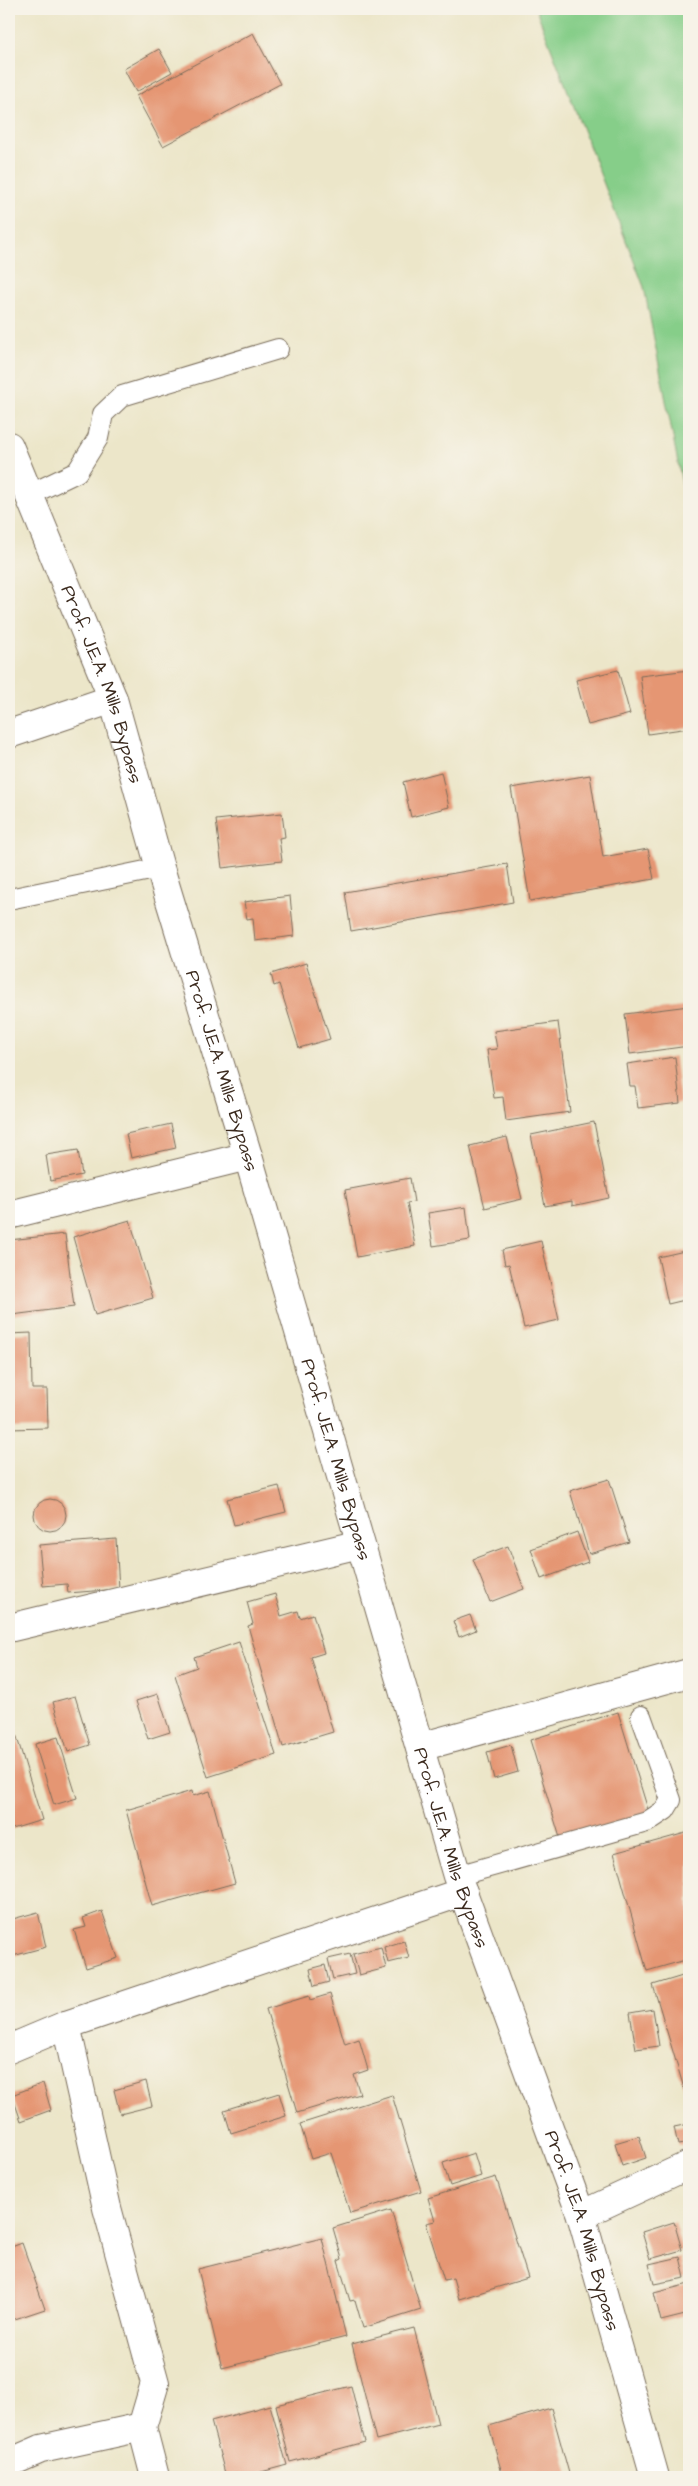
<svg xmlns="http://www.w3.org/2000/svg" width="698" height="2486" font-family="'Architects Daughter',sans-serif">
<rect width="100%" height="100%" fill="#f7f3e8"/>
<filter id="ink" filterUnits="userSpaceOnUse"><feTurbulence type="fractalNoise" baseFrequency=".02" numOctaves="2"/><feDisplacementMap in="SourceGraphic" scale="10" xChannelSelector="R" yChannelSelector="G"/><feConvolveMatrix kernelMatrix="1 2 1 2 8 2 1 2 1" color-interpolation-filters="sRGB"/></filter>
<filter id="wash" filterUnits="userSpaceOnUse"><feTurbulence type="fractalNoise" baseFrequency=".0096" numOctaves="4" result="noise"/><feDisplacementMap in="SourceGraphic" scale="20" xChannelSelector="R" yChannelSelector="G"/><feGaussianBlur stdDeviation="1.12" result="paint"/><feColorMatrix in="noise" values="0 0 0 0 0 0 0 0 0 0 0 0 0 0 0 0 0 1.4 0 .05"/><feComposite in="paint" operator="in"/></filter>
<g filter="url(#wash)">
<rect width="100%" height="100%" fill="#ece6c9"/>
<!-- green -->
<path fill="#86ce89" stroke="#607c54" d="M536,9H689V520L644,287Z"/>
<g id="blocks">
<!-- building -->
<g fill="#e59673">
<path d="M253,33L280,84L163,146L136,96Z"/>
<path d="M159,49L172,72L136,92L124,69Z"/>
<path d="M618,670L630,714L588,725L576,680Z"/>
<path d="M689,670V728L648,734L640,676Z"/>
<path d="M441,772L449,807L411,817L403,782Z"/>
<path d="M590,775L603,857L648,849L654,879L530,901L511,788Z"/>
<path d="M282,813L285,837L279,838L282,861L222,868L216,820Z"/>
<path d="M507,864L513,902L351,931L345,892Z"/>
<path d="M290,896L294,936L255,941L253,918L247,919L244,902Z"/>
<path d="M306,963L330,1039L299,1048L279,984L274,986L271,974Z"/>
<path d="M689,1006V1046L630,1054L625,1014Z"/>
<path d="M558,1022L570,1112L506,1121L503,1097L494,1098L487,1050L497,1049L494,1031Z"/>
<path d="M675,1057L680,1103L638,1108L635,1086H630L627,1064Z"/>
<path d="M594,1122L609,1198L572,1206V1201L545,1206L531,1135Z"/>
<path d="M171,1124L176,1148L131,1158L126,1134Z"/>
<path d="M507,1137L522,1199L485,1208L470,1146Z"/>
<path d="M78,1150L82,1175L50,1181L46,1155Z"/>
<path d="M410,1178L414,1202L407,1203L415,1246L357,1257L345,1190Z"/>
<path d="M466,1207L470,1240L433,1246L428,1213Z"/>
<path d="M130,1220L153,1298L95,1315L73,1237Z"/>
<path d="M65,1234L74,1307L12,1315L9,1283V1240Z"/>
<path d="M541,1241L559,1320L524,1328L509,1264L505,1265L502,1250Z"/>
<path d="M689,1250V1299L668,1304L658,1257Z"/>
<path d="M31,1333L32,1389H47L48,1428L9,1429V1334Z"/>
<path d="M609,1479L629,1542L589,1554L570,1491Z"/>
<path d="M279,1486L286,1512L234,1525L227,1499Z"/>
<circle cx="50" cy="1515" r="16"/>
<path d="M577,1532L588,1562L541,1579L531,1549Z"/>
<path d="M116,1539L119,1589L68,1593L67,1584L43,1586L39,1545Z"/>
<path d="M508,1546L524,1589L490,1602L473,1559Z"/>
<path d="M275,1594L281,1616L298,1611L300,1618L313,1614L324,1653L311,1657L333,1732L283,1747L248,1626L253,1624L247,1602Z"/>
<path d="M470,1615L476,1630L459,1637L453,1621Z"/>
<path d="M239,1642L276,1755L208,1777L175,1675L197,1667L194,1657Z"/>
<path d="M158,1694L170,1732L148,1739L136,1701Z"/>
<path d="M75,1696L90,1745L68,1752L53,1702Z"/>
<path d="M9,1711L42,1820L9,1830Z"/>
<path d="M618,1712L649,1813L561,1841L530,1740Z"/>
<path d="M58,1737L77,1798L54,1805L35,1744Z"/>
<path d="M511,1745L518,1772L494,1779L487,1752Z"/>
<path d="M192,1791L193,1796L210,1791L235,1883L152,1906L126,1810Z"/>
<path d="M689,1832V1959L647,1971L614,1853Z"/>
<path d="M102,1911L118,1958L86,1968L74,1930L86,1927L83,1918Z"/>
<path d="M38,1912L46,1947L9,1957V1920Z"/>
<path d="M404,1941L409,1958L388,1963L384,1947Z"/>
<path d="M381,1947L386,1968L359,1975L353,1954Z"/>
<path d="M350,1954L355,1974L333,1979L328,1959Z"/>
<path d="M325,1965L329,1982L314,1986L310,1969Z"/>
<path d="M689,1974V2105L653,1985Z"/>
<path d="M330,1994L345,2044L359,2039L368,2070L354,2075L360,2094L297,2113L266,2009L309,1996L310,2000Z"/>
<path d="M653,2009L659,2046L636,2049L630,2013Z"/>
<path d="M146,2081L152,2106L120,2114L114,2090Z"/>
<path d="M43,2083L51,2110L21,2121L12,2095Z"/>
<path d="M279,2093L286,2116L231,2133L224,2110Z"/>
<path d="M392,2095L421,2191L350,2213L331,2153L311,2159L300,2124Z"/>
<path d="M689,2124V2143L678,2145L674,2127Z"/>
<path d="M639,2136L646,2158L622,2166L615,2143Z"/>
<path d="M474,2153L481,2176L450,2186L443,2163Z"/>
<path d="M496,2177L528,2278L459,2299L453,2278L444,2280L426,2223L435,2221L428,2198Z"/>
<path d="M391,2210L421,2310L363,2328L355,2300L350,2301L338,2261L342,2259L333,2228Z"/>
<path d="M674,2222L682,2250L650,2259L642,2232Z"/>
<path d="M322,2238L346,2337L222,2368L198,2269Z"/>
<path d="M22,2243L45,2309L9,2321V2248Z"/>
<path d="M680,2257L685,2278L654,2284L649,2264Z"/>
<path d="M689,2284V2314L661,2321L654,2293Z"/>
<path d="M414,2328L438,2424L376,2440L352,2344Z"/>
<path d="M351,2386L365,2442L290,2462L276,2405Z"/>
<path d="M270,2405L287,2465L243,2477H226L211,2421Z"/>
<path d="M551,2408L570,2477H503L489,2426Z"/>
</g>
</g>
</g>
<g filter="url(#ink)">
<use href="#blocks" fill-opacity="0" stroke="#796c5a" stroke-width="1"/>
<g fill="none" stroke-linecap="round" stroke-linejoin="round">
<defs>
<g id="lane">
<path d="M29,495L77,472L98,438L103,414L122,396L278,349"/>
<path d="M9,899L160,868"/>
<path d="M457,1876L647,1822L665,1810L671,1800L641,1716"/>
</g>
<g id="street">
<path d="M9,734L113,699"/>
<path d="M9,1215L248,1156"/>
<path d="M9,1628L360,1544"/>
<path d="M420,1747L689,1673"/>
<path d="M66,2025L107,2208L155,2383L142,2427L155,2477"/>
<path d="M9,2049L66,2025L463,1892"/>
<path d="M581,2215L689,2165"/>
<path d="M9,2463L41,2449L142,2427"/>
</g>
<g id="secondary">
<path id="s1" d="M9,446L113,699L160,868L248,1156L457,1876L581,2215L655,2477"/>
</g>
</defs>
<!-- lane casing -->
<use href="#lane" stroke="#796c5a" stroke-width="22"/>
<!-- street casing -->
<use href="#street" stroke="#796c5a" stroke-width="30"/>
<!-- secondary casing -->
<use href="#secondary" stroke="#796c5a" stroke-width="30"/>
<!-- lane -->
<use href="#lane" stroke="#fff" stroke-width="20"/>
<!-- street -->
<use href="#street" stroke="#fff" stroke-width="28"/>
<!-- secondary -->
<use href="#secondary" stroke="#fff" stroke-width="28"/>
</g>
</g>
<g text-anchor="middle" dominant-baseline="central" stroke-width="4" stroke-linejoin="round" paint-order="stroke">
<!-- street labels -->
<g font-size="19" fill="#3b2a1e" stroke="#f7f3e8">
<text stroke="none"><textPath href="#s1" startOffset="256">Prof. J.E.A. Mills Bypass</textPath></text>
<text stroke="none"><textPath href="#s1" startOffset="661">Prof. J.E.A. Mills Bypass</textPath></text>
<text stroke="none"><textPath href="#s1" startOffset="1066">Prof. J.E.A. Mills Bypass</textPath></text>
<text stroke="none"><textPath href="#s1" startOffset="1471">Prof. J.E.A. Mills Bypass</textPath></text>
<text stroke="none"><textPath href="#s1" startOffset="1876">Prof. J.E.A. Mills Bypass</textPath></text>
</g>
</g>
<!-- margin -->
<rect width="698" height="2486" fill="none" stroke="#f7f3e8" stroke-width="30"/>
</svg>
